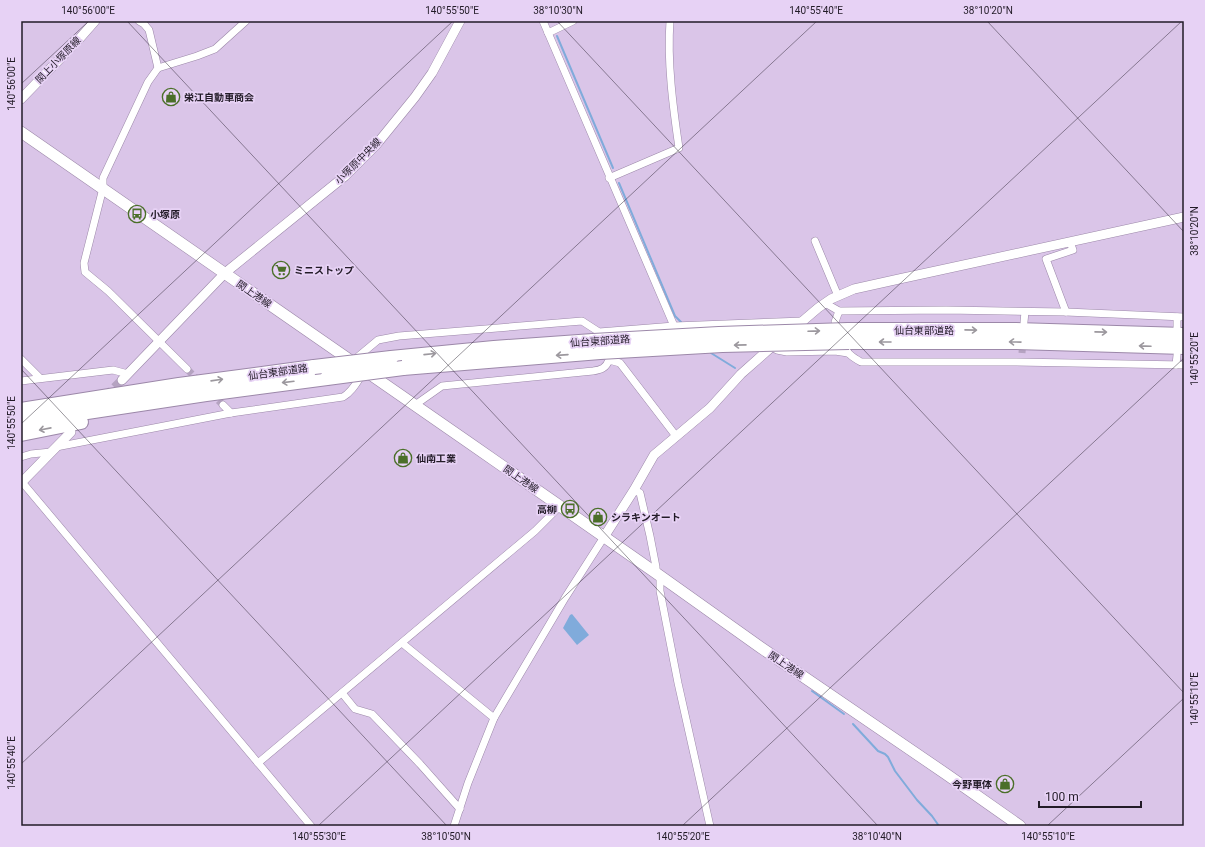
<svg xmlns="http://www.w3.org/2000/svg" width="1205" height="847" font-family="Roboto,'Noto Sans JP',sans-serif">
<rect width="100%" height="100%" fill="#dac5e8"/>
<!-- water -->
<path fill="#80abdb" d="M572,614L589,635L577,645L563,628L570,615Z"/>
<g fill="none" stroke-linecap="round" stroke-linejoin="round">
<!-- stream -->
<g stroke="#80abdb" stroke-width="2">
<path d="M557,36L613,168"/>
<path d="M619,183L675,316L681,322"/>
<path d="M711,353L735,368"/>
<path d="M812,691L844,714"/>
<path d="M853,724L878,751L885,754L888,757L895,771L917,800L932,816L939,826"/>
</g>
<!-- minor-tunnel -->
<g stroke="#b5a3c1" stroke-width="7" stroke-dasharray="7 3.5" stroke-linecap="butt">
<path d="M1022,353L1023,340"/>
<path d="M187,369L201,383"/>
<path d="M211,393L223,405"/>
</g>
<!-- tertiary-tunnel -->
<path stroke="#b5a3c1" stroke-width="9" stroke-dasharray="9 4.5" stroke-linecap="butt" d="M105,397L122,380"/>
<defs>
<g id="minor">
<path d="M139,21L144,24L149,30L158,68L148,82L103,178V188L84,263L85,272L108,291L187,369"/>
<path d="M543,21L674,326"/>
<path d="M548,33L573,21"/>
<path d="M158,68L197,56L215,49L246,21"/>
<path d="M609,178L679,148C673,107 667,62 670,21"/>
<path d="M815,241L838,296"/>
<path d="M825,303L839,311L946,310L1066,312L1184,317"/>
<path d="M1066,312L1046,259L1073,250L1070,242"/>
<path d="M1024,322L1025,312"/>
<path d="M1177,328V317"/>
<path d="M838,332L835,322L839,311"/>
<path d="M842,342C845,352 852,357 861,362H1013L1184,365"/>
<path d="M772,347L777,350L787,352L835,351L848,353"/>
<path d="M21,359L40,378"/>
<path d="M354,360L378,340L399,336L582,321L599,332L674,326L804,321"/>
<path d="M1176,365L1177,355"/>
<path d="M21,381L113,370L128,374"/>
<path d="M223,405L231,413"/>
<path d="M415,405L442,386L593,371C601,370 606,368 609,360L620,363L676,436"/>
<path d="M56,447L231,413L343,397C352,392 357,382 363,373"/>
<path d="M21,457L31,454L51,452"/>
<path d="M22,482L311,826"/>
<path d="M634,490L640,493L650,536L656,567V573"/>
<path d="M662,577L660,581V591L678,683L710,826"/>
<path d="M402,643L494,718"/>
<path d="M342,693L355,709L372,714L420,764L460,809"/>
<path d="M258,763L535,531L560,506"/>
<path d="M454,826L468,783L494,718L565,598L604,537"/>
</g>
<g id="tertiary">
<path d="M21,99L80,38L95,21"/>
<path d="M791,331L818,308L831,299L854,289L899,279L1184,217"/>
<path d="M122,380L225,273L345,176L376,145L415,97L432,73L460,21"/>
<path d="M21,483L71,432"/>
<path d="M604,537L634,490L654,455L710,408L741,374L776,343"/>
</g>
<path id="secondary" d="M21,132L468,442L656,573L760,647L946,774L1020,826"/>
<g id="motorway">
<path d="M848,330H1015L1184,335"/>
<path d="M849,342H1015L1184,347"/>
<path d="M391,358L494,348L593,341"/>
<path d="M403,368L600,352"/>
<path d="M21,410L179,385L314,367"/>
<path d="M21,422L206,394L327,378"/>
<path d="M21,434L81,422"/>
</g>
</defs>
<!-- minor casing -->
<use href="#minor" stroke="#9c88a9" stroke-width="8"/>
<!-- tertiary casing -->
<use href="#tertiary" stroke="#9c88a9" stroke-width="10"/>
<!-- secondary casing -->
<use href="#secondary" stroke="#9c88a9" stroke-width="12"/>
<!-- motorway casing -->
<use href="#motorway" stroke="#9c88a9" stroke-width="16"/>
<!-- minor -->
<use href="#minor" stroke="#fff" stroke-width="7"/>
<!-- tertiary -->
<use href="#tertiary" stroke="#fff" stroke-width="9"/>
<!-- secondary -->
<use href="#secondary" stroke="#fff" stroke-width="11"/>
<!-- motorway -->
<use href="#motorway" stroke="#fff" stroke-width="14"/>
<defs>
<g id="motorway-bridge">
<path d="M593,341L719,334L848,330"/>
<path d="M600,352L722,345L849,342"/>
<path d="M314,367L391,358"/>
<path d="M327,378L403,368"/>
</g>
</defs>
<!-- motorway-bridge casing -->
<use href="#motorway-bridge" stroke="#9c88a9" stroke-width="16" stroke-linecap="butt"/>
<!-- motorway-bridge -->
<use href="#motorway-bridge" stroke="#fff" stroke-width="14"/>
</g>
<!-- one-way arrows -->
<defs><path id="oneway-shaft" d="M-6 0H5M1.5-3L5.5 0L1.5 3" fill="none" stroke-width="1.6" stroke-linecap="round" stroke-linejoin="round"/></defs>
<g stroke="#9c989e">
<use href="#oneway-shaft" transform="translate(971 330) rotate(1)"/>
<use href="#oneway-shaft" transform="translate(814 331) rotate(-2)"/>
<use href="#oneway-shaft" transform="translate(1101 332) rotate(1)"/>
<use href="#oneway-shaft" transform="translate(885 342) rotate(180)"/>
<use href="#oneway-shaft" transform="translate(1015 342) rotate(-179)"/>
<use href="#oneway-shaft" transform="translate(740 345) rotate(179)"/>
<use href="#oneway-shaft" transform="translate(1145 346) rotate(-178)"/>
<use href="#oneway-shaft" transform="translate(430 354) rotate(-6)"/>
<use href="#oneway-shaft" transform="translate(562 355) rotate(176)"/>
<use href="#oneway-shaft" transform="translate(217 380) rotate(-8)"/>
<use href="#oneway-shaft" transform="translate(288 382) rotate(173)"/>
<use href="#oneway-shaft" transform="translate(45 429) rotate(169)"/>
</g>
<!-- ticks -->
<path fill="none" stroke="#221b27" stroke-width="1" stroke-opacity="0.45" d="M127,21L878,826M557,21L1184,693M987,21L1184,232M21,84L89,21M21,369L447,826M21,424L453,21M21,764L817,21M318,826L1182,21M682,826L1184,358M1047,826L1184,698"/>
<!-- icons -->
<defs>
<symbol id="shop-ring" viewBox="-11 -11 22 22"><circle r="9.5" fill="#e7d2f5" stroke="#4b6f29" stroke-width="1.5"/><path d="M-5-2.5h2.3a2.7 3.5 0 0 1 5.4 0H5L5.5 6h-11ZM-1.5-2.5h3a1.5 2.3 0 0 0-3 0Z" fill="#4b6f29"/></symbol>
<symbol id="bus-ring" viewBox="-11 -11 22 22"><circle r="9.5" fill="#e7d2f5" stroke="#4b6f29" stroke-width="1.5"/><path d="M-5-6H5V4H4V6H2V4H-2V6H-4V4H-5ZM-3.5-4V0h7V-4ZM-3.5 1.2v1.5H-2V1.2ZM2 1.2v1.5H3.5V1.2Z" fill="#4b6f29"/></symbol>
<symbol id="supermarket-ring" viewBox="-11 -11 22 22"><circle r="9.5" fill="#e7d2f5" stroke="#4b6f29" stroke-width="1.5"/><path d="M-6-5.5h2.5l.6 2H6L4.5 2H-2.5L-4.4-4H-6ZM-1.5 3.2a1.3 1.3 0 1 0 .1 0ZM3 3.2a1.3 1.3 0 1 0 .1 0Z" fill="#4b6f29"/></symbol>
</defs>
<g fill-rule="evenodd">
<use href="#shop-ring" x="161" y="87" width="20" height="20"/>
<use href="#bus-ring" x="127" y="204" width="20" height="20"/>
<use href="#supermarket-ring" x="271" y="260" width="20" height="20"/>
<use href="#shop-ring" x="393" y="448" width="20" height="20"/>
<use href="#bus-ring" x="560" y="499" width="20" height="20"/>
<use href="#shop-ring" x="588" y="507" width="20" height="20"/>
<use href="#shop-ring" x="995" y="774" width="20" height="20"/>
</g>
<g text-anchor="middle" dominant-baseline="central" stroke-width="3.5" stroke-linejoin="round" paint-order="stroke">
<!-- street labels -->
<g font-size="10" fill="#221b27" stroke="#e7d2f5">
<text transform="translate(58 60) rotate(-46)">閖上小塚原線</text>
<text transform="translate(358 161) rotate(-45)">小塚原中央線</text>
<text transform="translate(254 294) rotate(35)">閖上港線</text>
<text x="924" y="330">仙台東部道路</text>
<text transform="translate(600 341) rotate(-4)">仙台東部道路</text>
<text transform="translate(278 372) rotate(-8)">仙台東部道路</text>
<text transform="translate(521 479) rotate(35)">閖上港線</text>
<text transform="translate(786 665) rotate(34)">閖上港線</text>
</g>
<!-- poi labels -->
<g font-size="10" font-weight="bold" fill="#221b27" stroke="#e7d2f5" text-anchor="start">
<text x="184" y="97">栄江自動車商会</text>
<text x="150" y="214">小塚原</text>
<text x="294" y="270">ミニストップ</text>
<text x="416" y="458">仙南工業</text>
<text x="557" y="509" text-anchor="end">高柳</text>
<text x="611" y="517">シラキンオート</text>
<text x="992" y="784" text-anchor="end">今野車体</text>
</g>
</g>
<!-- border -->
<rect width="1205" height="847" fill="none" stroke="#e7d2f5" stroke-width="44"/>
<!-- scale -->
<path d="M1039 801v6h102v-6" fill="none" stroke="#221b27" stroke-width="2"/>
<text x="1045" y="801" font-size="12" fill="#221b27" stroke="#e7d2f5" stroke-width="3" paint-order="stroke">100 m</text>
<rect x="22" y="22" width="1161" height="803" fill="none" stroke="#221b27" stroke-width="1.5"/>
<g font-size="10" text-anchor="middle" fill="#221b27">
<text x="88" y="14">140°56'00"E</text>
<text x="452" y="14">140°55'50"E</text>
<text x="558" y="14">38°10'30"N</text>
<text x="816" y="14">140°55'40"E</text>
<text x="988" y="14">38°10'20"N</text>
<text transform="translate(11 84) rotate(-90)" y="4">140°56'00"E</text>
<text transform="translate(1194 231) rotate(-90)" y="4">38°10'20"N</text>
<text transform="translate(1194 359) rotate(-90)" y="4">140°55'20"E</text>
<text transform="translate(11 423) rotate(-90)" y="4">140°55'50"E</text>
<text transform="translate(1194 699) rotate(-90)" y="4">140°55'10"E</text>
<text transform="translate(11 763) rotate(-90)" y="4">140°55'40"E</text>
<text x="319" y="840">140°55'30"E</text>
<text x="446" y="840">38°10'50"N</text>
<text x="683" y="840">140°55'20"E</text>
<text x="877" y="840">38°10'40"N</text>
<text x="1048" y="840">140°55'10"E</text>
</g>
</svg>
